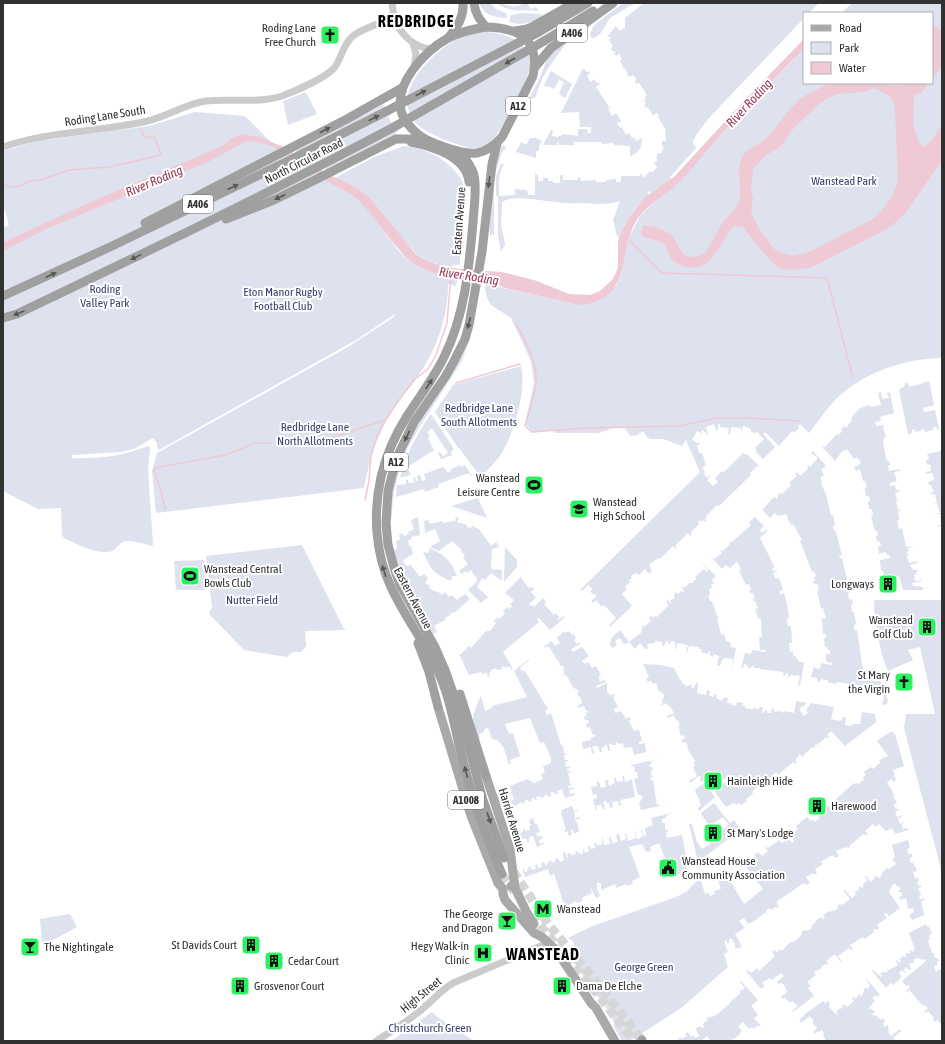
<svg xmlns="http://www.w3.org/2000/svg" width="945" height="1044" font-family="'Asap Condensed',sans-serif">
<rect width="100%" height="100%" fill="#fff"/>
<!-- green -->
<g fill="#dee1ee">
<path d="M479,3H490L496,9L506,13L507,18C494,17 485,16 479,3Z"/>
<path d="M497,3C506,3 515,11 523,3H529L528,4L530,9L536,7L538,9V11C522,9 511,14 497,3Z"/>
<path d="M623,3H635L610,18L600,34L594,38L591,37L590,34L594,25Z"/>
<path d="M644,3H819L809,13H804V18L708,119C704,126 695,134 693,142L696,148L670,177L671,179L657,190L650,193L649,191L647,192L649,195C635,205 626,222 619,237L617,236L613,220L620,201C607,205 595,204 582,203C577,203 572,204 567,203C550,203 515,193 502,202L501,225L505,244L501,252L498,236V196H496V176L501,164H504C498,173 499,186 499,196L515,195V189L527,190L528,195H535V172L536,175H538V181H543V178H548V181H553V183H560V175H563V180H578V178L580,177L581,181L596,180V182H606V180L616,179V182H621V176H640L641,173L644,178L650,171L652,173L657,167L654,163L658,160L656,158L658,153L661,154L663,148H664V147H662V141H666L665,131L666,130L658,117L659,116L657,113L653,115L648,107L646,108L644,105L646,104L644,100L646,99L645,96L647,95L639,83L636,84L635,82L636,78L633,75L629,77L625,68L624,69L620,61L622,59L619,54L616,56L614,53L616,52L615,51L613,52L611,48L613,46L609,40L611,38L608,36L616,26L620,31L625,27V18Z"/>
<path d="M852,3H942V358C903,359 865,372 836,399C826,409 818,422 809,433L800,424L798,426L799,428L794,433L792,431L779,446L765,432L763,434L775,447L763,459L756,452L757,450L755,448L764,439L757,432L755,433L751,432V429L743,426L741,433V428L731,427L730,434H728L729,428L720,427V425L718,424V430H716L714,424L706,427L708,435L702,430L701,431L703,434L697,431L692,440L697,443L700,442V444L697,445L699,453H702L706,465L702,468L705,472L704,474L707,478L710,476V477L707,480L713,486L718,482L715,478L722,471L724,472L743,453L748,455L760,467L757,466L750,473L751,475L719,506L717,505L710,512V514L709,513L706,516L707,517L705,519L707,521L706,522L703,520L702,522L700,520L698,522L699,524L691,532L692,534L690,536L688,533L675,546L677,548L676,549L673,546L660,559L658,558L649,565L652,571L649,574L645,569L639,575L636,573L631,576L632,578L629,580L630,582L625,587L627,589L622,594L632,606L610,627L609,625L616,618L604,605L601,606L596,600L593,603L591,601L597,596L590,592L593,589L588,585L582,591L580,590L700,472L685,438V442L682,446L663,439H650L647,437L643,431L637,435L630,436L626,429L617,427L598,433H556L553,430L539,431L533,433L525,423L534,383L531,361L511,318L491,305L487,298L485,289L486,284L579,305L616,286L621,274L629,238L640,216L654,202L678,183L728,127L804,49V83H932V13H841Z"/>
<path d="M523,13L541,14L543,17C530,23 523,26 509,22L511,15Z"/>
<path d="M488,32C512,34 536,46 528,74C525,85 518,95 513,105C507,117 501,129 493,140C486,146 479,149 470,148C455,144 428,135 417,124C394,100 417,71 436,54C442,49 449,43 456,39C466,34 477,32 488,32Z"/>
<path d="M567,42L549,67L543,77L535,98L529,99L539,79L548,57L551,53Z"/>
<path d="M583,68L587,72L589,71L590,73L587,75L590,82L594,79L597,83L599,82L600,84L596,87L609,107L612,106L608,109L612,116L616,113L621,121L617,123L620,128L622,127L626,135L629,133L632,138L634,137L636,141L642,138C642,148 639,153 630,156V146L614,145L613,143L602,144L601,142H574V145H559V143L557,142V145H543L551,130H553L552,136L558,137L559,136H561L562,134L578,136V129H587L588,133H591V127H580L579,112L561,113Z"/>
<path d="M551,71L572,84L565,98L559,94L564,82L559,80L554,89L548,86L547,87L544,85Z"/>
<path d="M306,92L317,114L288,125L283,101Z"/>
<path d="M383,105L397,135L328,170L295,151Z"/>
<path d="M195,112L245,116L271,142L338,187C368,196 384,238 406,258C420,271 440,274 458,277L456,286L448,284C448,319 436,351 416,379C409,389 400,398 394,408C378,432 369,460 364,488L156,513L152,471L157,453L348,347L394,317L395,314L356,340L159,450L157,446V443L153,438L134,449L120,452L72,455V458C98,459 124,456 148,446L150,448L148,470L153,545L152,546C144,544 135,541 127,541C120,541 118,548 112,551C101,556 71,543 62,536L61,508L38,509L3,491V228L9,225L3,204V151L38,141L149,126Z"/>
<path d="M530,138H536L542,141L539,147V151H536V158L516,152L521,142L526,145Z"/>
<path d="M504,145L506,149L502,152L499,162L494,176V235H490L489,217L495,164L502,146Z"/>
<path d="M404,146C427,148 452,161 463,183L460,264L458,265H454L450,267L444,266L429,261L418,255L391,226L369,197L359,189L335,178L376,156Z"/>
<path d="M472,330L462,361L420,426L406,451L401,464L394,492L390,531L389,523L391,490L403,449Z"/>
<path d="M521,366C527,390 514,433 501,454C496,462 489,468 483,475H479L460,449L458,448L435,412L453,385Z"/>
<path d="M929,381L934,405L923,408L924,412L935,410L939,429H937L936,427L933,428V430L925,432L924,429L916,432L914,429L912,430V433L908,434L899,389L904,387L905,383H908L909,386C915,387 921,383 929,381Z"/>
<path d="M881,392L882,399L889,398L887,393L890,392L894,413L880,417L881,421L875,422L876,426L884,425V426L883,427L886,437L884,438L883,442L885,452L886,453L885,454L887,461H889L890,465L888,466L889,471L900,469V471L894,472L897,481L890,483V486L895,485L896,490L899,489V492L895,493L897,500H900L896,501L898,510L902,509L898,512L899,520L897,521L899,529L902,528L906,547L914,546L908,548L909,551L906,553L909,555L907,556L909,563L917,561V563L910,565L911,567L912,568L913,570H919L916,572L917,574L914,575L915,581L921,580L922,581L912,583L913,586L923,587V590H903L899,576L885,579L883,571L881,570L880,560L890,558L889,555H887L886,552L879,554L878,546H881L880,541L877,542L876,536H878L877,531H875L871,516H873L872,509H869L868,501H870L869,496H866L865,489H862L867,487L865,481H863L860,469L856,471L854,467L855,466L856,467L861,463L857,457L854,459L847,449L844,451L843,450L835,461L821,445L825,447L837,434L839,435L842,431L841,429L844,426L846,428L852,420L851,418L860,408L869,405L870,407L881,405L878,393Z"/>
<path d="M431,414L454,449L451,452L452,455L441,459L438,453L440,452L443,456L448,453L432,428L427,432L430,436L428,438L434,450L407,467L411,475L400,478C406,454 417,434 431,414Z"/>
<path d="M813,451L826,466L821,470L824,475L820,478L822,482L821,484L826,494L831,515H833L835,525L833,526L834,531H836V532L842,555L839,556L840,559L842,558L850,592L848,593L849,600L852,599L853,604L851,605L852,612H854L856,624L854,625V630H857L863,670L877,672L873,673L874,676L878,675L888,700L887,704L882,705L884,696L881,695L882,690L877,688L876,690H873V688L867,687L866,690L861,688V686L855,685L852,686H849V684L837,682L836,685L834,683H829L827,680L821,679L820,682L817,681V678L811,677L814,666L815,668L820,669L821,663L831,665L833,663L826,662V654H830V650H828L827,647H825L824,638H826V634H823L822,620L820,619L826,618L823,608H821L817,591L819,590L818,584L816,585L812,582L815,581L814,577L816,576L814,571L812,572L800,541L802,540L793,524L791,525L787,518L788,517L786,514L778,516L775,513L770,518L762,510L774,497L777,499L778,497L777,496L780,493L782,494L791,485L789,483L797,476L795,474L797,472L800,476L808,469L807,467L808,465L810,467L817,459V457L811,453Z"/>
<path d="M942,451V526L937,527V526L941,525L940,514H934L940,513L937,504H932L937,503L935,494H930V493L934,492L933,489H932L931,485H929L928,482L934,480L933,473L926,474V472L931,471L930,464L927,465L926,460L929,459L928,455L926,454Z"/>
<path d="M460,465L461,467L465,465L472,476H471L470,474H466L438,484L439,487L425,492L424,489L396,497L395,504L397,485L406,484V480H408L409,483L415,482L413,478L415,477L416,481L418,480L417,476L420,475L422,481L426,480L424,474L443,467L444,469H446L447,473L451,471V469Z"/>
<path d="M478,498L487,518L451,506Z"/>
<path d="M750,512L764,526L760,530L762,533L767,529L768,530L760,538L773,564L775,567L772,568L773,571L777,570V571L773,573L776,579L779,578L783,590L779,592L781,595L784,593L787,604L789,618H787L788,626H791L792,643H789L790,652L793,651V656H796V658L798,659V661L804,663L800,686L798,685L800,676L790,675V677H788V674L786,673L785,676L783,675V672L760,669V668H754V666H752L751,668H749L747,665L744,664L743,668H741L745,653L751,654L752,650L766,652V650H760L759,637H762L761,619L758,618L755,609L758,608L755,601H753V599L755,598L753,593H750L749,591L751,589L749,584L746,585L739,571L741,569L737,561L730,568L726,565L722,569L710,556L714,559L722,553L720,550L723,551L730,544L729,542H732L751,525L749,522L755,517Z"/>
<path d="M418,517L420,535L411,537V540H408L409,546H411L413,554L403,560L406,566L411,565L420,577L424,574L428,578L425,583L430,586L429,588L436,592L437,591L442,595L445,592L449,597L451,595L457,600L465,594L470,599L454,613L452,612L450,615L445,618V620L434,626L437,632L433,634C416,606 402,582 393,550L397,549L396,541L400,540L399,535L403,533L404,536L409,534L408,532L414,529L411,520Z"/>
<path d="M456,517L459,518L457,522L467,525V527L471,528L472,526L479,529L491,546L496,542L499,547L492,549L491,569L502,570V581L491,573L485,580L482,578L477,587L488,597L481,603L468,590L477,581V578L474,575L471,570L467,573L465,571L462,574L459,571L468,564L463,558L465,556L461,551L462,550L452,541L439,551L430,547L440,541L435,529L425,533L424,521L428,520L430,524L442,521L443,523L455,521Z"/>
<path d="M302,545L343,627L346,630L305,631L306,646L301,652H293L287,657L244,650L209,614L212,607L206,556Z"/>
<path d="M505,547L517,560V567L504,582Z"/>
<path d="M429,548C446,556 450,559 457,576H452L451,581C433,573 431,570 423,552L428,553L429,552Z"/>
<path d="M204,560L205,590H176L174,561Z"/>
<path d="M699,560L716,576L712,580L714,583L711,585L712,588L709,589L710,595L708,596L710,601H712L717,616H719L717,618L721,635L724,634L726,641L731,643L730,647L736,648L732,669L733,659L724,658L723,660H722L720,666L717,665L719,656L714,654L713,657L710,656V651H709L708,654L701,652L702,649H699V647L689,646L687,652L686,651L688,645L677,643L676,649H675V642L671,641L670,644L668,643V641L667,640L664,646H662V642L655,641V643L647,644L648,649H645L640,643L635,649L629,642L624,645L620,638L615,641L617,645L612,648C607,640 614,636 620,630L629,642L642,632L641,630L643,628L641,627L643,625L644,627L651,621L649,618L651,616L653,618L655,616L657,617L669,605L666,602L668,600L671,603H672L670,600L675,598L674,594L676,592L678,594L681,591L684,592V590L682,588L684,586L685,588L689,583H692L696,579L695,577L704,569L707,572L708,570Z"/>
<path d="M525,573L521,578L529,588L532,587L534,589L531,592L536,598L529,604L531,606L533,605L534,607L543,598L546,602L544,604L554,615L556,613L559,617L557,619L558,620L564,616L565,617L550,630L539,618L537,620L539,622L503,652L513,669L511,670L510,667H506L505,668L504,666L502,667V669L497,670L496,668L491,670V672L489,673L490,676L488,677L487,673L482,674V672L469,675L459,654H461L469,646L471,648L486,631H490L496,623L494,621L498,617L500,619L505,613L503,611L507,607L509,609L512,606L510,604L514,600L505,593Z"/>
<path d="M874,600H942V873L904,728L906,714H935L920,647L908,650L913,660L888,671C880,654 874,619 874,600Z"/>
<path d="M564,631L565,633L569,631L572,635L573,634L576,638L574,640L577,644L579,642L580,644L571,649L573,652L582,647L589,656L582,661L585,664L588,662L592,668L596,666L601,675L599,676L600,682L604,680L606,682L596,686L597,688L607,683V691L610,695L614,694L615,696L613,697L618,707L614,709L615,713L621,711L626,719L629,717L631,719L629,721L634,731L639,730L642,741L639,742V744L645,743L646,752L634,755L632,747L624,748L623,743L618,744V742L616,743V745H612V743L609,744L610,750L608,751L607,745H604V747L601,748L602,752H600L598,746H592L594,753L592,754L591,747L583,749L582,742L591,740V738L596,736L595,734L593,735L590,727L587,728L586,724L589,723L588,720H585L584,717L586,716V713L588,712V711H586L584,706L577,708V707L582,703L580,696L579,697L577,694L579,692L576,688L574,689L570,682L568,683L570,681L566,675L562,677L565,674L563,670L565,669L562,665L561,666L559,664L560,663L554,656L555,655L548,646L545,648L544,647L551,641L555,646L560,643L557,638Z"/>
<path d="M529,659V660L520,668L522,671H525L548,709L545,711L547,715L551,713L561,745L563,746L564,753H566L567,754L564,755L565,760H568V761L565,762L566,767L570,766V768L567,769V771H569L570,773H568L570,783L572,785L568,786L569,788L573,787L574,789L569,790L570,794L575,793V795L565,798L562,789L557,791L558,794H555L554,792L550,793L551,796L548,797L547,794L541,799L540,796L536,797L537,800H535L534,798L531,799L532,801L529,802L528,800L524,801L525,803L522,804L521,802L518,804V805L514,806L513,804L509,805L510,808H507L506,806L502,807L501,804L498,805L494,795L497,794L499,796H501L504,803L514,800L510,786L527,779L534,783L543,779L541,774L545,772L543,766L551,763V757L544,742L540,743L530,718L505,724L509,734L513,733L520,756L510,760L511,764L509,765C506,755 504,740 492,739L488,728L484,729V732L479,734L480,739L477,740C472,717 471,717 481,696L485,711L492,708V706L527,697L514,671Z"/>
<path d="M643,664L661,665L674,668L680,680L682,681V683L685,684V686H689V685H692L691,688H694L696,683H698L697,693L706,695L707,690L710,691L709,696L714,697V694L717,695L716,698L722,701L723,698H728L727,703H731V705L736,706L737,702L743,703V706H745V708L753,710V708L759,709L760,707H763L762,712L764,713L765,710H767V713H771L772,708L774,709V712L780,711L784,713L785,711L794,713L796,701L807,703L799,709L804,716L808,713L806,710L811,703L834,707L831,719L840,721V720L842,721L843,717H846L845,725L851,726L852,724H860L862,712L875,714L876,722L845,746L831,731L827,735L829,737L827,739L826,737L817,745L815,744V747L813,748L812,747L802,757L800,754L795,760L797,763L796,764L793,762L778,775L776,772L771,777L773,779L769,783L767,780L759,788L757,787L752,792L753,794L746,799L747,801L741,805L739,803L736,805L734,803L726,807L715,792L716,789L727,781L725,778L720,782L714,775L709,779L708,777L701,782L700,779L701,777L699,776L690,783L689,781L697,776L693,767L695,766L694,763L695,761L687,748L688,747L686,742L683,743L681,740L685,738L683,735L681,736L679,731H680L678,726L680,725L678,720L676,721L674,715L668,718L667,716L674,713L671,708L666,703L661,706V704L663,703L662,699L664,698V694H662L661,691L659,692L656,683L653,684L651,681L648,682L646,679L649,677Z"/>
<path d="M890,732H892L895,734L904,766L893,770L896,781L894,782L891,779L887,783L893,791L892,792L895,796L893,797L897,802L894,805L896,809H898L899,810L895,812L897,817L901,815L902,817L898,818L900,824L904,822L902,824L903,829L908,828V830L895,834L892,828L886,831L879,824L875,827L873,824L865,831L868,834L866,836L864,834C858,837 856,841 850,845V847L848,848L846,847L836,851L839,856L835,858L832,855L821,862L823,864L815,869L817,873L814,875L813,873L806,877L810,883L806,885L804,883L776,902L779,906L777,908L775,907L771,910L769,908L766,911V912L765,914L764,913L756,920L748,924L744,918L739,921L745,928L735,934L742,947L735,949V944L731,938L729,939V943H727V941H724L728,952L724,954L728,967L681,1008L630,1041H622L614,1027V1022L603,1002L596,995L566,951L573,949L574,944L573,941L568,938L590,927L676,897L686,892L700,878L705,894L709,893L710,896L715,894L714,891L721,889L718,880L726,874L744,904L763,889L743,863L745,861L752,867L758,861L754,856L758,852L762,856L768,851L765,848L767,847L768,848L779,840L782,843L788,838L792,843L794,841L790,836L798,829L796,826L807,817L811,821L813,820L815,822L820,818L817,814L827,806L828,807L837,801L836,799L854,783L855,784L857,783L859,784L864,780L863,777L866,775L864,772L871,767L873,769L880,763L879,761L884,757L885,758L888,756L877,741Z"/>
<path d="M658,759L651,761L652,764L649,765L650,767H652L653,770L651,771L652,777L650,778L651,780H653L657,805L659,804L660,806L669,804L641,810L639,803L643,798L641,795H638L634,779L638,778L637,772H635L634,766H631V765Z"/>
<path d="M622,776H624L625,782L632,779L635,797L620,800L621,805L619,806L618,801L612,802L613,807L610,808L609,803H607L606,801H603L605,809H603L601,804L596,806L597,810L596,811L593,799L597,798V794L593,795L591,787L597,786V782H599L601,788L606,787L605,780H608L609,786L615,783L614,778H616L617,782L623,781Z"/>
<path d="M704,783L715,797L699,811L698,808L701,805L695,790Z"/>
<path d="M714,803L730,823L734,820L741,829L698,862L689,824H692L697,842L702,849L710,844L709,842L712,840L711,839L729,825L723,817L710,826L701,814V813Z"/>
<path d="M572,806L574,811L578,810V811L574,812L575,818L580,817V819H575L576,822H577L579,831L574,834L573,830H571L572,835L569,836L567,831L565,832L564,830L566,829L561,813L562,811L561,810Z"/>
<path d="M672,813L666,816V818L662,819V823H665V830L667,829L668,832H666L667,838L682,835L687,861V874H675L670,866H668L659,843L650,847L651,851L646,852L642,844L629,847L640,877L632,881L633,884L627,886L626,884L616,888L615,884L601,890V883H597V889L600,896L596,898L590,886L592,893L582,898L583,901L577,903L576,901L565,907L554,874L550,876L548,869L525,877L522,869H523L525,872H527V870L529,869L528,867L530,866L532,870L536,869L535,865L537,864L538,868L542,867L541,863L544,862L546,866L547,865V863L550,862L549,860H551L552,863L555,861V859L558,858L560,862L564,860L563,856L564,855L563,852H565L567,858L568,857L567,854L570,853L571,855L576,854L575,851H577L578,853L583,854V848L585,853L589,851L588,846H590L591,849L595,848L594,843H596L597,845H602V839L603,838L604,845L610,844L609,837H611L612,843L618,842L616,835L619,834L621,841L626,839L625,833H626L628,841L636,838L634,831H635L637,839L643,836L641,830H642L644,836H646L645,828L653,825L651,818Z"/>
<path d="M533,818L535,824H537L540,832L536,833L538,837L542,836L543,838L539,840L540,844L544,843V844L537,847L533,836L529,837V842H527L526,838L521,839L523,843L521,844L519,840L515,841L516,846H515L511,833L513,835L517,834L516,831L519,830L520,833L523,832V829L524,828L525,831L530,830L529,827L531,826L529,820Z"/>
<path d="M908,840L910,848L907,849L908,854H912V857L910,858V863L913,862L915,867H916L917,871L913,872L915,879L918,878L919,881L917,882L918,886L921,885L922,887L918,888V891H920L921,895L919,896L920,899L924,898L925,900L921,901L924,915L912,920L909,915L914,912L913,908L908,909L906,898L901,900L898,897L902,896L901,892H897L900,890L899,886H896V884H893L889,892L900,908L889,916L886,913L884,914L887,918L877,925L879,928L876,930L875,929L873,930L874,932L865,939L863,937L850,945L853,949L851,950L849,948L838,956L842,961L841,962L835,954L826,961L828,964L827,965L825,964L821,967L822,968L814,972L816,975L807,982L811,986L808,988L814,996L793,1012L792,1011L798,1006L792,1001L790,1003L785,998L783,999L781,996L784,995L787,991L784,985L781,983L779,984L777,982L784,976L781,973L772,980L770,978L767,980H766L762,983L765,986L761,989L746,971L748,970L751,973L757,968L759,971L775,956L772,952L774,950L777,952L780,949L782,951L789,943L795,941L802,934L801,932L805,930L806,931L812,928L811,926L816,922L815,921L821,917L823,919L825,917L823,915L829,911L830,912L833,910L834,911L838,908L837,906L840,904L842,905L850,899L844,891V889L852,898L856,894L854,892L859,890L858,888L861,886L862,888L864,886L862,885L868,880L865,877L866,876L871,882L876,876L879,878L882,875L881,874L887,868L889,869L896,864L892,859L895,857L892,845Z"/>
<path d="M70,914L77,927L44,945L42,943L40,919Z"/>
<path d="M926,924L927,927L929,926L932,934L929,935L930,938L928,941L932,953H934V956L936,959L938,958L939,961L937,962L938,965L934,966L936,972L941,969L942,980L941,981L942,985V1025L937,1020L935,1022L933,1020L934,1018L928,1011L926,1013L924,1012L928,1008L925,1005L923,1006L909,990L907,992L906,991L910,987L908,985L906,986L902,981L926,961L925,959L921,960L920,958L914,959V963H909L911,970H909L906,967L904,970L906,974L902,970L899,973L902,977L893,985L891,983L886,988L872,971L873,970L881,977L882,976L880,974L885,971L886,973L888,971L886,969L889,970L898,965L896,961L897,960L899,963L901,961L899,959L904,956L905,958L906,957L905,954L907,953L909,954L910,953L909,951L911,950L912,952L915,949L909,933Z"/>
<path d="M865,977L880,995L877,997L876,995L872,998L875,1001L869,1008L870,1010L871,1008L875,1012L872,1014L874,1016L876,1015L881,1020L883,1018L885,1021L883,1023L884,1024L883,1026L885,1027L887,1025L889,1028L888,1029L889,1031L888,1032L891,1036L900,1029L901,1031L893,1038L896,1041H826L823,1035L824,1033L822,1030L819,1032L818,1031L814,1034L813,1032L817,1028L812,1022L814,1021L810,1016L801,1023L799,1021L801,1020L800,1018L803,1017L805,1014L823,1001L825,1003L828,1001L830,1004L829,1007L836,1014L838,1013L836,1011L841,1008L842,1009L843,1008L842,1005H845L847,1007L854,1001L852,998L854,997L856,999L859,994L861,996L863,994L864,989L866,987L867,989L870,986Z"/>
<path d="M741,981L758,1000L751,1006L758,1015L754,1018L761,1026H756L754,1029L752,1027L749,1029L743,1022L738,1026L742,1031C734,1043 723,1041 708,1041L710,1040L707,1036L702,1040L703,1041H679L678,1039L681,1037L682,1039L687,1036L685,1034L688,1032L691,1037L693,1035L695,1038L700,1036L695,1029L700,1026L701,1028L704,1027L703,1024L708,1020L706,1018C708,1017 710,1017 712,1017C719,1014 726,1007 731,1002V1001L741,993L739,992L745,988L740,982Z"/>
<path d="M432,1012L439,1018L474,1041H391Z"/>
</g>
<!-- water -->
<g fill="#efc9d3" fill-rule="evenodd">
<path d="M932,24L942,32V66L932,80V63L933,62Z"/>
<path d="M804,39V49C778,75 753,101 728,127C711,145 696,165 679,182C666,195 649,203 638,218C616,251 635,300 579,305L505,288L496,284C471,279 435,277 414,264C404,257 398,248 391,240C380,226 370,212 358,200C350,192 341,190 332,184C309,170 274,139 246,141L210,161L48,228L3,251V243L13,238L86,204L222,146L234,137L242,134L258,137L284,147L330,175L359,189L369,197L415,253L422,258L436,264L459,269L502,272L537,281L569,294L590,295L600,291L612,280L616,273L618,267V243L619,237L628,219L644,198L675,176L741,104Z"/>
<path d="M830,83H886L890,85L929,83L921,93L914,94L913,125L919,143L924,147L931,141L942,125V160L905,214L891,226L881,232L810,268L787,270L778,267L767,257L742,226H735L732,228C723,238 719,252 709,261C699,271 679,269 671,258C668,253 668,248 664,244C658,240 650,238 643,237L641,233L643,226C653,224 670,231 675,240C681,249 682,260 697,256C701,256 705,253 707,250C716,238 719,224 730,214C734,210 737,207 739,202C743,187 734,168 744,154C750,148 757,145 764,140C776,130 784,114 796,103C804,94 819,89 830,83ZM873,88L877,89L892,98L895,109L898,181C894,196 884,209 873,219L807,253L793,256L785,254L774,249L758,227L751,211L753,199L751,188L753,169L765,156L781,146L793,129L819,104L828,98L837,94L864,92Z"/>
</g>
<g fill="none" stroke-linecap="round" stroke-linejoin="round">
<!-- stream -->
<g stroke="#efc9d3" stroke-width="1.5">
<path d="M3,183L8,187L20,186L29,181L40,180L69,170L109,167L161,155L154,136L145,138L141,130"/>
<path d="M628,239L662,273L827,278L853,378"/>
<path d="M516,324C525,339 538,365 536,383C534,397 529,412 525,426L532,432L586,428L680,426L716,418H748L800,421"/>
<path d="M456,383L520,364"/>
<path d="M276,443H300L325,440L385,420"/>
<path d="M365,500L369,481L371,455L377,436L386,419L402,396L415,379L428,369L436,355L447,323L451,275"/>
<path d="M165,509L160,487L154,470L155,468L225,455L256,443H271"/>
</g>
<!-- trunk-tunnel -->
<g stroke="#d6d6d6" stroke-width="9" stroke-dasharray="9 4.5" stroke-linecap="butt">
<path d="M513,871L549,925L601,988L642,1040"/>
<path d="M502,874L514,892"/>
<path d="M531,915L596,992L634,1041"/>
</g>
<!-- tertiary -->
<g stroke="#cbcbcb" stroke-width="7">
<path d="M392,3C393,8 393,14 395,19C401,36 416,49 434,49"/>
<path d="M413,43L416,54L414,67"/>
<path d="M3,147C49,131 97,132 143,122C165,118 184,104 206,101C231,98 257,104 282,96C295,91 326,78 335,67C342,57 343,44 353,36C364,27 382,23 395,18"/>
<path d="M376,1041C391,1032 406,1022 420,1011C431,1002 440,991 453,983L548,943"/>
</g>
<!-- primary -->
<g stroke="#a9a9a9" stroke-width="9">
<path d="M438,707L471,816L498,883L503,889V894L505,900L534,933L542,937L556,950L591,1003L596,1008L615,1041"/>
<path d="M486,776L510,849L515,888"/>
<path d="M511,886L515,888L527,913L534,924"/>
</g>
<!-- trunk -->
<g stroke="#a0a0a0" stroke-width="9">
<path d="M474,3C475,13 479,19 486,27"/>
<path d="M486,27C520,28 540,39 533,76L502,137C495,145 488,151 477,153C464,155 437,145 425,139C416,134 406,124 402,114C392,85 425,51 448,38C460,32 473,29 486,27Z"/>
<path d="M515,31L527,29L532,27L574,3"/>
<path d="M539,32L588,3"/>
<path d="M449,37C457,27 464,17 463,3"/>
<path d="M544,41L593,11"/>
<path d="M535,67L551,48L613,3"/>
<path d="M411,142C432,146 467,157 469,182"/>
<path d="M497,144L492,164L482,252L469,325L465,339L453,363L445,377L414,422L399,453L392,475L388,491L386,523L388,545L395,571L400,585L435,647L445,670L458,707L483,800L504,858"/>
<path d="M460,152C466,159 471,166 474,175C477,189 474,207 473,222C469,268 465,315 444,357C434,378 419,397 407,416C395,435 386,455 381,477C373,513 375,553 391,587C407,622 432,651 445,689C454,716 458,745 466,772C475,807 488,841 502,874"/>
<path d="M226,219L274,200L315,180L396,139H425"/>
<path d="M145,223L347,119L402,88"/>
<path d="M3,296L110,247L286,162L387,111"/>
<path d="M3,318L17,314C144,253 270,193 394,127"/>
<path d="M418,643L429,672L438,707"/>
<path d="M460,694L486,776"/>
<path d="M642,1040V1041"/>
</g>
<!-- trunk-bridge -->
<g stroke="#a0a0a0" stroke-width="9">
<path d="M387,111L539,32"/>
<path d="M394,127L544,41"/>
</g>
</g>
<!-- one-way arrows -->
<defs><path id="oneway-solid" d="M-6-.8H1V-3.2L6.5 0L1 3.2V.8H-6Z"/></defs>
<g fill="#585858">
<use href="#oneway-solid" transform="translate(510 61) rotate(150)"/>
<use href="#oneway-solid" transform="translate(421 93) rotate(-28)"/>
<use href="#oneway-solid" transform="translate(374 118) rotate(-27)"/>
<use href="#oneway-solid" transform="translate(325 130) rotate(-27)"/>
<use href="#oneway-solid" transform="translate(489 182) rotate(98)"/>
<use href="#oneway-solid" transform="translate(233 187) rotate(-25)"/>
<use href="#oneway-solid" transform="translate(280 197) rotate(155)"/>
<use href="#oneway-solid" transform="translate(136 257) rotate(154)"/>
<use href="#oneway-solid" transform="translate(51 275) rotate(-25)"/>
<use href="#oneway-solid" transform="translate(19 313) rotate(158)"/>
<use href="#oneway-solid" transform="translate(469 323) rotate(105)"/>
<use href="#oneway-solid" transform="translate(429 384) rotate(-57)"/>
<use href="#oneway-solid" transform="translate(407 436) rotate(117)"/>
<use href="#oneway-solid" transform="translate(384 571) rotate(-108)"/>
<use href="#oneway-solid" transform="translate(466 772) rotate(-105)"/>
<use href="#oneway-solid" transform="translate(489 818) rotate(71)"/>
</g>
<!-- icons -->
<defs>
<symbol id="church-square" viewBox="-11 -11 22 22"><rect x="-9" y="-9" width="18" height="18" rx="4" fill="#29f15f" stroke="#fff"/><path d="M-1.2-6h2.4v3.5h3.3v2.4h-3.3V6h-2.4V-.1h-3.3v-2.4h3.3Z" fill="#111"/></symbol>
<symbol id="stadium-square" viewBox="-11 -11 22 22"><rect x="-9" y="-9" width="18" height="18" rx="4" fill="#29f15f" stroke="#fff"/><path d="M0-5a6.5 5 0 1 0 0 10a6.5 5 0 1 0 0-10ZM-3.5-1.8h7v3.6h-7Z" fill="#111"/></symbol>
<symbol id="school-square" viewBox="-11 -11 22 22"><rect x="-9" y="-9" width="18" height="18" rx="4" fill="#29f15f" stroke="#fff"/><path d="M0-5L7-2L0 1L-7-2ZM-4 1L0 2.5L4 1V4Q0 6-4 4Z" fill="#111"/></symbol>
<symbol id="building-square" viewBox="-11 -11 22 22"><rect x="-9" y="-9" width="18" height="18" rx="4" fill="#29f15f" stroke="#fff"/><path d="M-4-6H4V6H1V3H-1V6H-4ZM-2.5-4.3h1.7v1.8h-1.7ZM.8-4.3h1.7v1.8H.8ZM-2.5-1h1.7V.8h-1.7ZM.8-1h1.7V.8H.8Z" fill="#111"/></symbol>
<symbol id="civic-square" viewBox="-11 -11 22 22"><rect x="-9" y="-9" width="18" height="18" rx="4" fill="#29f15f" stroke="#fff"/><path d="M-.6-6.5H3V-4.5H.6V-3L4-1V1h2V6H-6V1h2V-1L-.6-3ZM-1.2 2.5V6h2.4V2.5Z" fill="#111"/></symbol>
<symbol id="metro-square" viewBox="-11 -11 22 22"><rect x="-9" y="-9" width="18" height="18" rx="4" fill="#29f15f" stroke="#fff"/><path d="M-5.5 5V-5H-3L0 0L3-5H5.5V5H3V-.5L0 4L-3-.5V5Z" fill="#111"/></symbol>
<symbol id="bar-square" viewBox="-11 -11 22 22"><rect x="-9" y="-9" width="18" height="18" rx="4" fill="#29f15f" stroke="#fff"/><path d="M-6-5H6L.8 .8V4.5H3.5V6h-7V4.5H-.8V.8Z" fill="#111"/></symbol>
<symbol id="hospital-square" viewBox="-11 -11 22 22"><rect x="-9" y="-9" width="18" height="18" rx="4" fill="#29f15f" stroke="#fff"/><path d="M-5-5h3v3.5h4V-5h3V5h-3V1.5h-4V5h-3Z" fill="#111"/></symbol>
</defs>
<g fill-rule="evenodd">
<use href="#church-square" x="319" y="24" width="22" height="22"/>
<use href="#stadium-square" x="523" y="474" width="22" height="22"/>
<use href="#school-square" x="568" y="498" width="22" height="22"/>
<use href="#stadium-square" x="179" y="565" width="22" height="22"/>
<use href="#building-square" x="877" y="573" width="22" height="22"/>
<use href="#building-square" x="916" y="616" width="22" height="22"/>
<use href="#church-square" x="893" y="671" width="22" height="22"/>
<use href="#building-square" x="702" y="770" width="22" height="22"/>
<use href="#building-square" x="806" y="795" width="22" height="22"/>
<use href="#building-square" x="702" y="822" width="22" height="22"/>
<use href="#civic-square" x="657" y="857" width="22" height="22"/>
<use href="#metro-square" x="532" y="898" width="22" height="22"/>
<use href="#bar-square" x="496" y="910" width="22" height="22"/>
<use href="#building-square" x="240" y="934" width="22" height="22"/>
<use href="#bar-square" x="19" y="936" width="22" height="22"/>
<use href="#hospital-square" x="472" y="942" width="22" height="22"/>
<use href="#building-square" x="263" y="950" width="22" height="22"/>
<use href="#building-square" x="229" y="975" width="22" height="22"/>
<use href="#building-square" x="551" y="975" width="22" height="22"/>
</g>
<g text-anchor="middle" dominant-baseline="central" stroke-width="4" stroke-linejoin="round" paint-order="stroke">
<!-- shield labels -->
<g fill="#fff" stroke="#6f6f6f" stroke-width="1">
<rect x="557" y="24" width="30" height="18" rx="3"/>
<rect x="506" y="97" width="24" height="18" rx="3"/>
<rect x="183" y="195" width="30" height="18" rx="3"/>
<rect x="384" y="453" width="24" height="18" rx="3"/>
<rect x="448" y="791" width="36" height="18" rx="3"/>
</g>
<g font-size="11" font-weight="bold" fill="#313131">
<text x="572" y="33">A406</text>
<text x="518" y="106">A12</text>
<text x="198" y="204">A406</text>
<text x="396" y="462">A12</text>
<text x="466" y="800">A1008</text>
</g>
<!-- poi labels -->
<g font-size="12" fill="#313131" stroke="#fff" text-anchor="start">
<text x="316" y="28" text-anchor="end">Roding Lane<tspan x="316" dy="14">Free Church</tspan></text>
<text x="520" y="478" text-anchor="end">Wanstead<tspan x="520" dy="14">Leisure Centre</tspan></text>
<text x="593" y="502">Wanstead<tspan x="593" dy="14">High School</tspan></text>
<text x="204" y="569">Wanstead Central<tspan x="204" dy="14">Bowls Club</tspan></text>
<text x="874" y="584" text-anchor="end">Longways</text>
<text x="913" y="620" text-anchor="end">Wanstead<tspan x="913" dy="14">Golf Club</tspan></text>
<text x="890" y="675" text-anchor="end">St Mary<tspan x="890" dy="14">the Virgin</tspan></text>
<text x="727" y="781">Hainleigh Hide</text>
<text x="831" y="806">Harewood</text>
<text x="727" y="833">St Mary's Lodge</text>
<text x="682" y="861">Wanstead House<tspan x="682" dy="14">Community Association</tspan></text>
<text x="557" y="909">Wanstead</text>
<text x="493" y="914" text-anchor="end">The George<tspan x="493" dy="14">and Dragon</tspan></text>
<text x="237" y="945" text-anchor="end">St Davids Court</text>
<text x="469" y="946" text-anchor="end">Hegy Walk-in<tspan x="469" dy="14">Clinic</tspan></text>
<text x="44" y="947">The Nightingale</text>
<text x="288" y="961">Cedar Court</text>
<text x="254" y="986">Grosvenor Court</text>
<text x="576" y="986">Dama De Elche</text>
</g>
<!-- street labels -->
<g font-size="12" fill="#313131" stroke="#fff">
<text transform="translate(105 116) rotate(-9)">Roding Lane South</text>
<text transform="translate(304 161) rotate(-27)">North Circular Road</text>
<text transform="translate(459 221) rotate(-86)">Eastern Avenue</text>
<text transform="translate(413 598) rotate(62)">Eastern Avenue</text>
<text transform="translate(512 820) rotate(73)">Harrier Avenue</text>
<text transform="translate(421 995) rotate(-39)">High Street</text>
</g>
<!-- park labels -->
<g font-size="12" fill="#3a4170" stroke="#fff">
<text x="844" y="181">Wanstead Park</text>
<text x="105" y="289">Roding<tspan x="105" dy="14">Valley Park</tspan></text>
<text x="283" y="292">Eton Manor Rugby<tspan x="283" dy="14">Football Club</tspan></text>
<text x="479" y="408">Redbridge Lane<tspan x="479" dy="14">South Allotments</tspan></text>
<text x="315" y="427">Redbridge Lane<tspan x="315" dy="14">North Allotments</tspan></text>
<text x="252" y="600">Nutter Field</text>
<text x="644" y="967">George Green</text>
<text x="430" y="1028">Christchurch Green</text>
</g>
<!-- water labels -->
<g font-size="13" font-style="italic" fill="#9a3852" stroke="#fff">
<text transform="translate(749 103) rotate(-47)">River Roding</text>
<text transform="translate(154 181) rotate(-23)">River Roding</text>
<text transform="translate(469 276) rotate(9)">River Roding</text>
</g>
<!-- district labels -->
<g font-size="16" font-weight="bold" letter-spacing="1" fill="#000" stroke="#fff">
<text x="416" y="21">REDBRIDGE</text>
<text x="543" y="954">WANSTEAD</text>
</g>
</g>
<!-- border -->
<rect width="945" height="1044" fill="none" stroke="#313131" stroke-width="8"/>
<!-- legend -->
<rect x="803" y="12" width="130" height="72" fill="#ffffff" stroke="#adadad"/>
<rect x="811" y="25" width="20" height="6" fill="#a9a9a9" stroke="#adadad"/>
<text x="839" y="32" font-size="12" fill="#313131">Road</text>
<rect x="811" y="42" width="20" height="12" fill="#dee1ee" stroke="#adadad"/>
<text x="839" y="52" font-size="12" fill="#313131">Park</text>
<rect x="811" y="62" width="20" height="12" fill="#efc9d3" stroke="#adadad"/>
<text x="839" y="72" font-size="12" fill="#313131">Water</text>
</svg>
